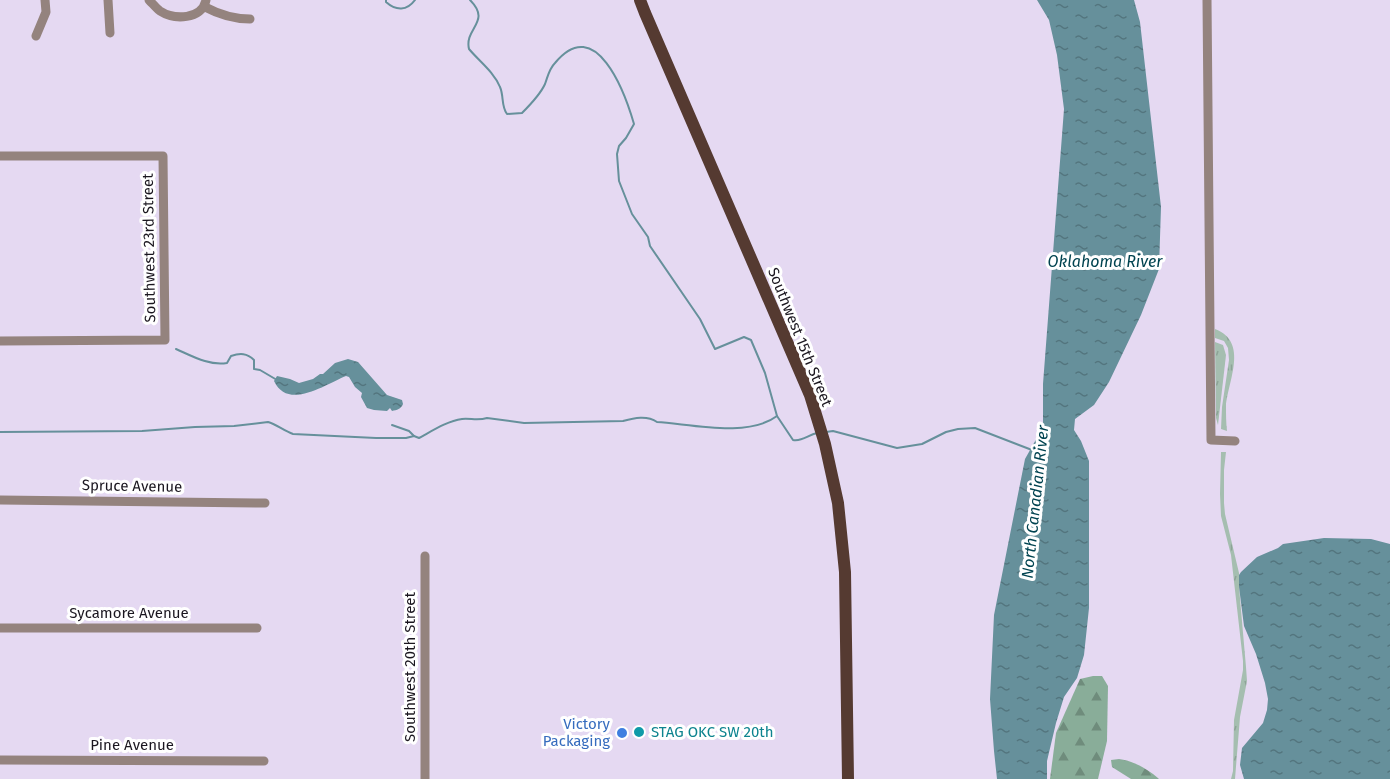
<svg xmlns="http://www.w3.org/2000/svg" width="1390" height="779" font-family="'Fira Sans',sans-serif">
<defs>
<pattern id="grass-tufts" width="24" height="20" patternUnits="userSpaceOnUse" patternTransform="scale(1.5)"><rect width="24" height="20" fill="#a5beb0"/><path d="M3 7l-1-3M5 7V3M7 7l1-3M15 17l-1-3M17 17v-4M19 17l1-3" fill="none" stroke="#8da397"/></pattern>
<pattern id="forest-firs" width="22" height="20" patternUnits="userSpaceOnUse" patternTransform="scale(1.5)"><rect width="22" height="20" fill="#89ad99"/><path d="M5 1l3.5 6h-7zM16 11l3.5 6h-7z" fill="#6f8c7c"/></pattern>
<pattern id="water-ripples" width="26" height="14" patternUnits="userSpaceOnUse" patternTransform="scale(1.5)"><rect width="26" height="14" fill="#66909b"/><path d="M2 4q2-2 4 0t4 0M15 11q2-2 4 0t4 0" fill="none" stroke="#53757e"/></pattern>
</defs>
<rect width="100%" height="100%" fill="#e5d9f2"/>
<!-- grass -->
<g fill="url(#grass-tufts)">
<path d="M1215,329C1249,342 1228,381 1226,406C1226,414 1226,423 1227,431L1221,429L1222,407L1229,360L1228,348L1224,341L1215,338Z"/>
<path d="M1215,342L1223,345L1226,355L1218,425L1216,418Z"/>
<path d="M1221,452H1226L1224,470V503L1225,514L1239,573V587L1246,667L1247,681L1240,717L1235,779H1231L1233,771L1234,720L1243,670V661L1231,555L1221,516L1220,494Z"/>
</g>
<!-- forest -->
<g fill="url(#forest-firs)">
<path d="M1093,676H1102L1108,686L1107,741L1098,779H1050L1056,733L1080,679Z"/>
<path d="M1119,759C1134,761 1149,770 1159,779H1131L1112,767L1111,760Z"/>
</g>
<!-- water -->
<g fill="url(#water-ripples)">
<path d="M1037,0H1134L1140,22L1161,207L1159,269L1141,315L1109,382L1094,405L1075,419L1074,430L1081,441L1089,461V608L1084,655L1077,678L1064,697L1056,723L1047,761V779H997L994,751L990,699L994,615L1025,459L1043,427V384L1064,109L1057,55L1049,20Z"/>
<path d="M348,359L358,362L387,395L402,400L403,404C401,409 397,410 392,411L390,408L387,411L374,410L367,408L361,397L362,393L355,387L349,377L346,376C326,384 288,411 274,381L277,376L290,379L299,383L313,379L320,374H323L335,363Z"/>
<path d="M1324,538L1371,539L1390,544V779H1244L1240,765L1242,748L1263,723L1267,710L1268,699L1265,683L1256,654L1244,626L1239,587V575L1241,572L1257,557L1278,548L1283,544Z"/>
</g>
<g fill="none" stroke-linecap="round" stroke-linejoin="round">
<!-- stream -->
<g stroke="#66909b" stroke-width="2">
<path d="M386,0V2C396,11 407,11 415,0"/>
<path d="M470,0C492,22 464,28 469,49C479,61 494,72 500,87C504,96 501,106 507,114L522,113C530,105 540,95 545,84C548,76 549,69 555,63C596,13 625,93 634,124L626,138L619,146L617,154L619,181L632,214L648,237L650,246L700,319L715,349L744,337L751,340L765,373L777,416L793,440C802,442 808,435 817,433"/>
<path d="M176,349C192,356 209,366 227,363L231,356C240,353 247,353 254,360V369L260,370L277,380"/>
<path d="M392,425L409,431L414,436"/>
<path d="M0,432L142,431L195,427L234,426L268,422C276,424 284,431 293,434L376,438H406L414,436L419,438C432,431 447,421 462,419C470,418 478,421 487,418L524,423L623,421C634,418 647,415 657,422C690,424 748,438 777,416"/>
<path d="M826,432L833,431L897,448L922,444L946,432L958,429L975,428L1032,450"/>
</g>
<!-- minor -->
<g stroke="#94837e" stroke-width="9">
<path d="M108,0L110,33"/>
<path d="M149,0C153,4 156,8 160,11C174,20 202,20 206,0"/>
<path d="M1207,0L1211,440L1235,441"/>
<path d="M205,7C220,15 233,19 250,19"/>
<path d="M36,36L46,12L45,0"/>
<path d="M0,156H163L165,340L0,341"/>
<path d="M0,500L265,503"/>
<path d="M425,556V779"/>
<path d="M0,628H257"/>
<path d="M0,760L264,761"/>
</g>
<!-- major -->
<path stroke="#553a31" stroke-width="12" d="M640,0L645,13L810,395L825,444L838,503L845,572L848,779"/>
</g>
<!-- markers -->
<circle fill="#0f9aa8" stroke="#fff" stroke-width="2" cx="639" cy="732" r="6"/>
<circle fill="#3f7fe0" stroke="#fff" stroke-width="2" cx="622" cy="733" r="6"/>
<g text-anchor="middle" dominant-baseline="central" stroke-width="6" stroke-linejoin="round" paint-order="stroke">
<!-- street labels -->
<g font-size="15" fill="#1a161f" stroke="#fff">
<text transform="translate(149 248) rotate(-91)">Southwest 23rd Street</text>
<text transform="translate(800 337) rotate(68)">Southwest 15th Street</text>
<text transform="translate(132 486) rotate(1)">Spruce Avenue</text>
<text x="129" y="613">Sycamore Avenue</text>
<text transform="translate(410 667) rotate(-90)">Southwest 20th Street</text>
<text x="132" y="745">Pine Avenue</text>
</g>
<!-- shop labels -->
<g font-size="15" fill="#366cbe" stroke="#fff" text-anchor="end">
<text x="610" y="724">Victory<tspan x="610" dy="17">Packaging</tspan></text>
</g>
<!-- culture labels -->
<g font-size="15" fill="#0d838f" stroke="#fff" text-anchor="start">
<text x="651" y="732">STAG OKC SW 20th</text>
</g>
<!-- water labels -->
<g font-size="16" font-style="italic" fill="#004350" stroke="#fff">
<text x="1105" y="261">Oklahoma River</text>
<text transform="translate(1035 502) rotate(-84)">North Canadian River</text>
</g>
</g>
</svg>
